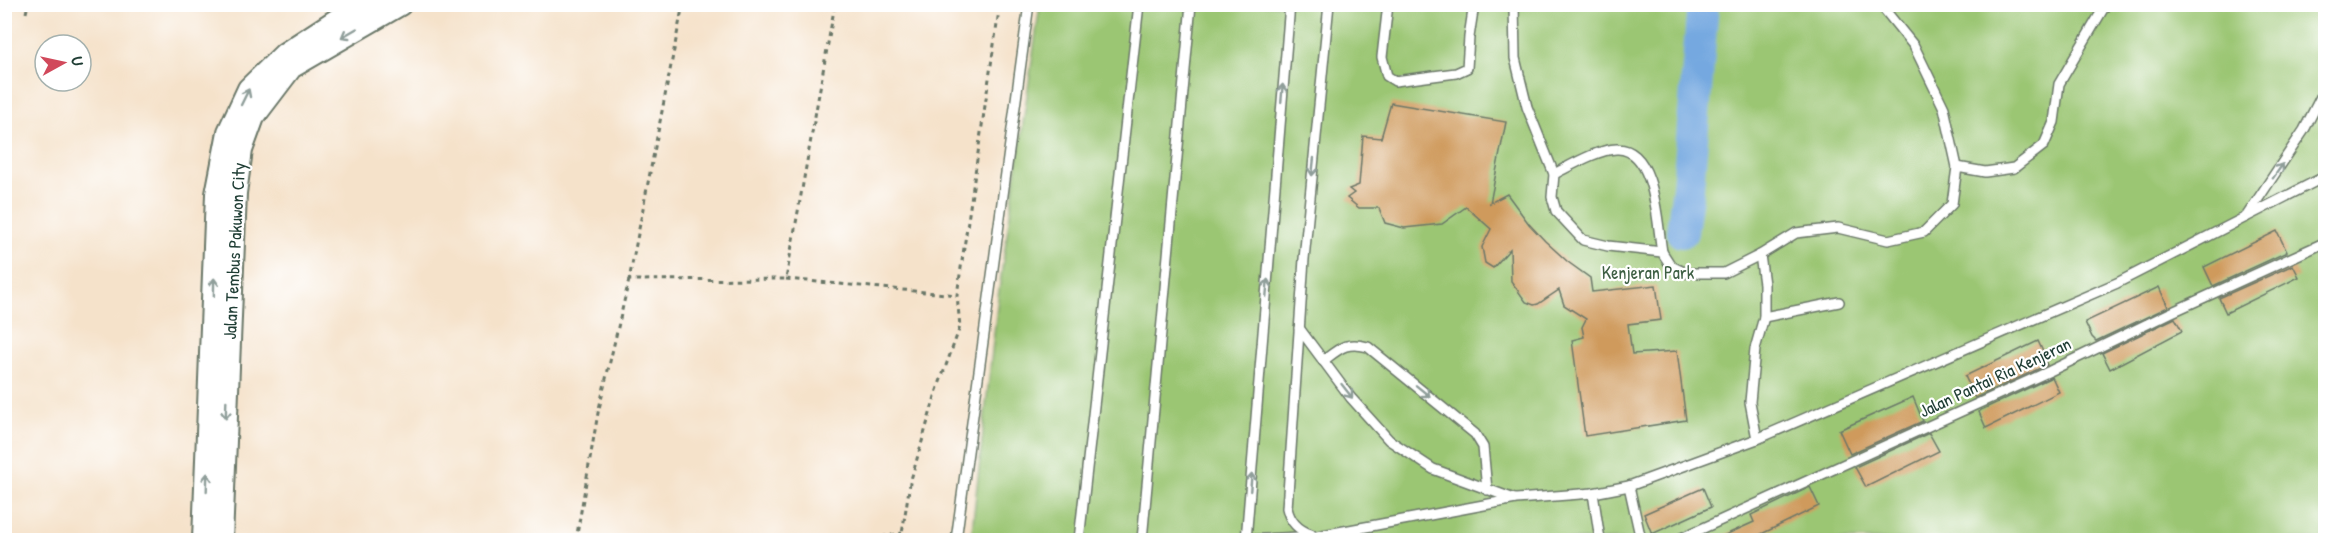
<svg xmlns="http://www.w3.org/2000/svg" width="2330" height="545" font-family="'Patrick Hand',sans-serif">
<rect width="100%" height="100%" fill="#fff"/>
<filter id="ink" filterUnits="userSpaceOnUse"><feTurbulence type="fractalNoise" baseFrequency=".0167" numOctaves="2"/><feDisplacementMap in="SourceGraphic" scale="12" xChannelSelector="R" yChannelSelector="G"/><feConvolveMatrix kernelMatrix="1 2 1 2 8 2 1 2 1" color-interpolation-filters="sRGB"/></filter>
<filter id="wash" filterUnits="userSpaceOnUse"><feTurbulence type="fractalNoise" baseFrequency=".008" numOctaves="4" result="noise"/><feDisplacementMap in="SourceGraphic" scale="24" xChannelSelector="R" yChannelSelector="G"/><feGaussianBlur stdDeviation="1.35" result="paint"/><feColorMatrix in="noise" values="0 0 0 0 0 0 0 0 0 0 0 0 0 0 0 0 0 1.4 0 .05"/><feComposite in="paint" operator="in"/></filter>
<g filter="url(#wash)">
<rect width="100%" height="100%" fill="#f5e2ca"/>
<!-- green -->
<path fill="#9bc673" stroke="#5d8254" stroke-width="1.5" d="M1040,5H2325V540H971L998,297Z"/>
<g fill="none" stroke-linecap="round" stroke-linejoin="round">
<!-- river -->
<path stroke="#74a8e0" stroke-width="32" d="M1682,232L1688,188L1703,4"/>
</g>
<g id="blocks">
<!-- building -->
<g fill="#cf9a5c">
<path d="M1391,103L1506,122L1490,203L1507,194L1529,224L1545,241L1568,262L1590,278L1592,292L1656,285L1661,320L1628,324L1632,354L1677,351L1686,420L1585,436L1572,340L1584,337L1582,327L1586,319L1564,305L1559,290L1538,304L1534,305L1526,302L1511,281L1510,249L1493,268L1485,263L1482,247L1491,229L1466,207L1442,224L1404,228L1385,223L1379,208H1359L1347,198L1354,193L1349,189L1359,185L1363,136L1381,138Z"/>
<path d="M2277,231L2287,252L2213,286L2204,267Z"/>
<path d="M2293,265L2299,277L2226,313L2219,298Z"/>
<path d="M2159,287L2168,307L2096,341L2092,337L2085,322Z"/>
<path d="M2175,318L2182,331L2110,369L2102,353Z"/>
<path d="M2038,341L2045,356L2043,357L2047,365L1975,398L1965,376Z"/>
<path d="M2052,377L2059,392L1986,428L1979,412L1981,410Z"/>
<path d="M1913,397L1923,421L1850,454L1839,430Z"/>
<path d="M1929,433L1939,451L1866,487L1855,467Z"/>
<path d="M1810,487L1819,506L1749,540H1714L1754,522L1751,515Z"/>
<path d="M1703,488L1711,507L1652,534L1644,514Z"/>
</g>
</g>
</g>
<g filter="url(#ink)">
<use href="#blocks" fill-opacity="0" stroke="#6a7768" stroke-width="1.5"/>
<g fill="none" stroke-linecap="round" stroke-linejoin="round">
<defs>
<g id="service">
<path d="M1388,4L1382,57L1387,76L1395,81L1456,73L1467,68L1469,37L1474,4"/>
<path d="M1514,4L1515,58L1527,107L1554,174L1552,197L1556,211L1583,240L1608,246L1662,252L1671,266L1686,273H1724L1760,255"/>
<path d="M1880,4L1914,46L1944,108L1957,167"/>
<path d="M1554,174C1570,166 1600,148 1618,149C1656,150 1657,223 1662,252"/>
<path d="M2246,217L2304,130L2326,87"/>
<path d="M1764,317L1839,302"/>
<path d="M1299,328L1351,398L1389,440L1433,469L1514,499"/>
<path d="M1323,361C1340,348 1346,341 1368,347L1475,434L1483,447L1487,490"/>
<path d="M1757,439L1750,402L1755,349L1764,317V284L1760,255L1796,233L1838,228L1888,240L1924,232L1952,204L1957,167L1985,172L2014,168L2044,145L2054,122L2059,84L2106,4"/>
<path d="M1629,486L1641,540"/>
<path d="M1593,493L1600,540"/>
<path d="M1311,534C1298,530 1290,522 1287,508L1304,259L1329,4"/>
<path d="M956,540L1029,4"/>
<path d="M1079,540L1139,4"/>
<path d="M1142,540L1191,4"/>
<path d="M1246,540L1317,536L1516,499L1593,493L1629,486L1757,439L2117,283L2326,176"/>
<path d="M1246,540L1290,4"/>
<path d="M1677,540L2050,371L2170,313L2326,242"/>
</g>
<g id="tertiary">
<path d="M204,540L217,194L229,132L249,89L285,54L362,4"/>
<path d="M221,540L235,193L241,150L253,117L291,67L400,4"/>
</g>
</defs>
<!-- service casing -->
<use href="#service" stroke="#6a7768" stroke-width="12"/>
<!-- tertiary casing -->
<use href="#tertiary" stroke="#6a7768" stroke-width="26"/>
<!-- path -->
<g stroke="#6a7768" stroke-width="3" stroke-dasharray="4.5 4.5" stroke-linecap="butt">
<path d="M683,4L629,280L786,279L835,4"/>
<path d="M26,13L28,4"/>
<path d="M786,279L957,295"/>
<path d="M576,540L598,413L629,280"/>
<path d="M864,540L902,533"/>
<path d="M901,540L910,483L936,393L960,327L957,295L1000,4"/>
</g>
<!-- service -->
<use href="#service" stroke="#fff" stroke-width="9"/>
<!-- tertiary -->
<use href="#tertiary" stroke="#fff" stroke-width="22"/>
</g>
<!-- one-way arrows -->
<defs><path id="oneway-shaft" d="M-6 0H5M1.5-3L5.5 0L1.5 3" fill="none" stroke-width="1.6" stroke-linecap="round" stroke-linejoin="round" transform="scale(1.5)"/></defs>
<g stroke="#8f9e9a">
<use href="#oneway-shaft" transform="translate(349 33) rotate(150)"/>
<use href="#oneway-shaft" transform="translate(1282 93) rotate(-85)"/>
<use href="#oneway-shaft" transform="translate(245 97) rotate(-64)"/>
<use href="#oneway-shaft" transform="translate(1313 167) rotate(96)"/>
<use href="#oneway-shaft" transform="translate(2278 171) rotate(-55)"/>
<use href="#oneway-shaft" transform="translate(214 287) rotate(-89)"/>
<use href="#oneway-shaft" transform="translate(1267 288) rotate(-85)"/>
<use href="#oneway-shaft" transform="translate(1347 391) rotate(52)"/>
<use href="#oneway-shaft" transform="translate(1423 391) rotate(39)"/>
<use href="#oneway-shaft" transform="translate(226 410) rotate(92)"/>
<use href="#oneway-shaft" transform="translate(207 482) rotate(-88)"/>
<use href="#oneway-shaft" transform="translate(1251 482) rotate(-85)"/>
</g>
</g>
<g text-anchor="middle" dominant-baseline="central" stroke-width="4.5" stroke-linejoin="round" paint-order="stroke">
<!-- street labels -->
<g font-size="18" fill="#1f3d34" stroke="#fff">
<text transform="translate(234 251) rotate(-87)">Jalan Tembus Pakuwon City</text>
<text transform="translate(1995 377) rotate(-25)">Jalan Pantai Ria Kenjeran</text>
</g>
<!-- park labels -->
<g font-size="18" fill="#3e5f44" stroke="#fff">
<text x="1648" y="272">Kenjeran Park</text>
</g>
</g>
<!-- margin -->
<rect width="2330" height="545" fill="none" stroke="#fff" stroke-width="24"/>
<!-- north arrow -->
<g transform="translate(63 63) rotate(82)"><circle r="28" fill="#ffffff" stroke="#a5b1ae" stroke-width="1.5"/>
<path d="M0-4.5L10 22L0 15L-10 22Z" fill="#d1495b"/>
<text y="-9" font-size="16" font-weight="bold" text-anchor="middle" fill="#1f3d34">U</text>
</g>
</svg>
